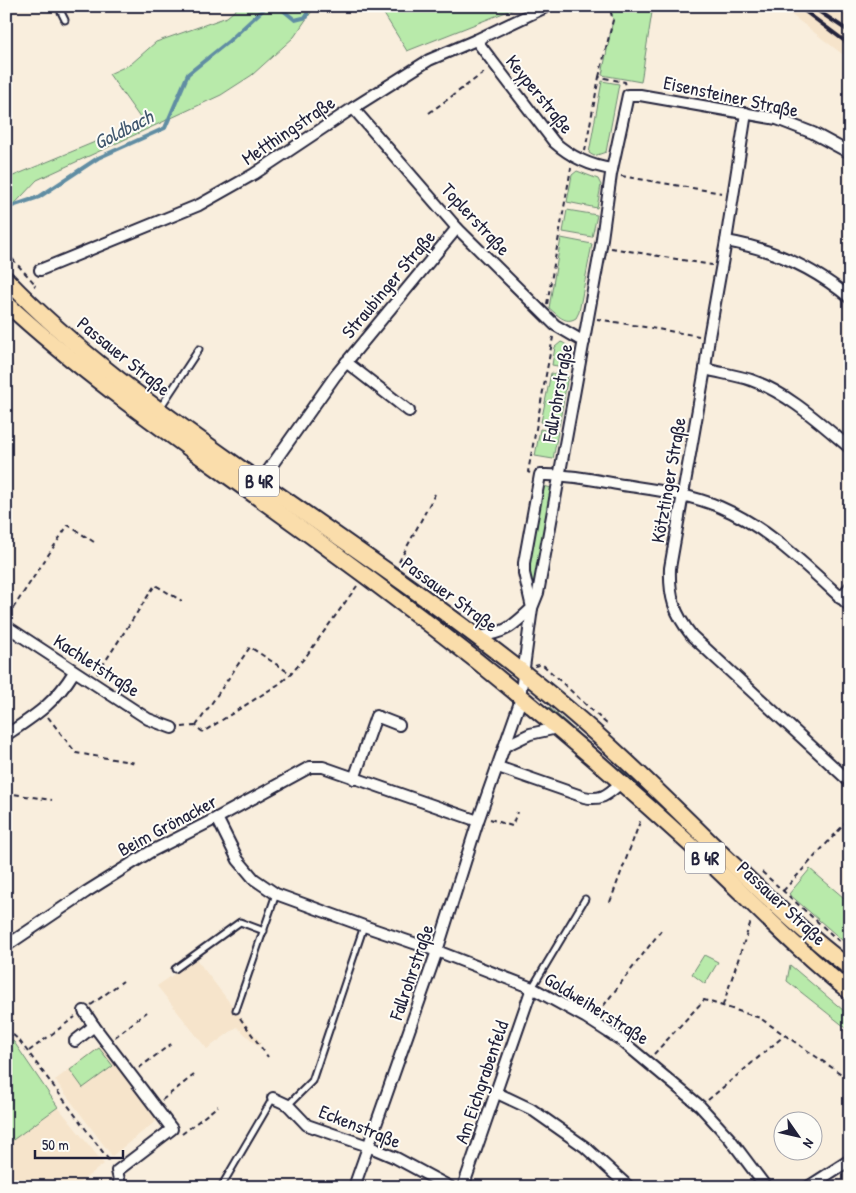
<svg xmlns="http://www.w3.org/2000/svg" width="856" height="1193" font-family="'Patrick Hand',sans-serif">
<rect width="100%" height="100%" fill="#f9eedd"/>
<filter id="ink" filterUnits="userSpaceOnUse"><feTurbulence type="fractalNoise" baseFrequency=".02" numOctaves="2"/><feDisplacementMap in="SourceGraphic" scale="10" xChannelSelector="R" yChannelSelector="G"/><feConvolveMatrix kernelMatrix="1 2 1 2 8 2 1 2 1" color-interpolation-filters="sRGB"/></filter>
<g filter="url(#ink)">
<!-- built -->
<g fill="#f6e4cb">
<path d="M780,6H840L850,13V60Z"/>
<path d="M196,959L261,1043L258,1046L237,1027L207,1049L157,986Z"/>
<path d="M103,1044L160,1118L112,1156L55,1080Z"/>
<path d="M58,1107L104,1164L74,1187H6V1145Z"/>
</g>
<!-- green -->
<g fill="#b8eaaa" stroke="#6d8672">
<path d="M240,6H317L314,8L294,37L252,75L221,95L37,180L6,213V179L143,122L109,74L131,64L156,42L227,17Z"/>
<path d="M379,6H521L407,51Z"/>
<path d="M610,6H653L641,82L602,75L613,20Z"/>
<path d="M602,81L619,84L606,152L594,156L589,153Z"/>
<path d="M577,171L598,179L601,185L597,208L567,202L572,175Z"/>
<path d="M567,210L597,215L592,237L563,232Z"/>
<path d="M561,238L592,244L579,312L576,318C565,325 558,315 549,308Z"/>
<path d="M561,342C573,346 570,358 569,368L552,365L555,347Z"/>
<path d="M551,373L568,376L559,426L541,422Z"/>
<path d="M540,429L558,432L553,459L535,456Z"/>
<path d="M543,486L552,488L536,577L534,588L532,587L529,564Z"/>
<path d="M549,707L610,762L645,788L775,912L773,914L546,710Z"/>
<path d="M810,869L850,903V947L789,894Z"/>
<path d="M811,944L850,975V983L808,947Z"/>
<path d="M704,955L718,962L705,984L692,974Z"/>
<path d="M790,965L850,1016V1031L787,981Z"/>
<path d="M6,1036L14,1042L58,1107L6,1145Z"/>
<path d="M99,1048L113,1066L83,1088L70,1070Z"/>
</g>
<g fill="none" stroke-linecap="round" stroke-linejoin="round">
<!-- stream -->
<g stroke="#608da3" stroke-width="4">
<path d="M278,6L295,20L307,17V6"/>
<path d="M6,208L39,197L98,158L165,128L188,74L229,41L267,6"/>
</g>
<defs>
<g id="lane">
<path d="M58,6L65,20"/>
<path d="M160,408L199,349"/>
<path d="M175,969L240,922L264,931"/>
<path d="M532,988L585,899"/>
<path d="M236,1010L276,894"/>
<path d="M288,1105L312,1081L364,926"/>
<path d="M221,1187L273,1098"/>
</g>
<g id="street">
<path d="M476,40L554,142C571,157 590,166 612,169"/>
<path d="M353,108L457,228L555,325L584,342"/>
<path d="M746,113L726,241L709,337L705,369L670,568C669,597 674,613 692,636L850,782"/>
<path d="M726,241C773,249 814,268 850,298"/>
<path d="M40,270L199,205L254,174L353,108L429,60L476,40L548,6"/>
<path d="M346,362L409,411"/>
<path d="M705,369C720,373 736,375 751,380C788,393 820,423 850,448"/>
<path d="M260,482L335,376L457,228"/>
<path d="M840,598L850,587"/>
<path d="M6,626L148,719L172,728"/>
<path d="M477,637C505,633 511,628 532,608L524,573V563L540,475C568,474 595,480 623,485C655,490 690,494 720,507C770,528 810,570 850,606"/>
<path d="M6,735C36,715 55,703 74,672"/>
<path d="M505,746L530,734L557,728"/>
<path d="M498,767L584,797C602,801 608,794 621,783"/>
<path d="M354,779L376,716L399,725"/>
<path d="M217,818L238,860L254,879L276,894L364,926L437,951L532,988L585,1017L622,1041L700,1106L730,1139L766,1187"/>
<path d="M6,946L86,892L150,852L217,818L310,767H323L478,821"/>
<path d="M84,1011L94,1026"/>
<path d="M75,1041L94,1026L172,1129L117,1171L120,1184"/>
<path d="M497,1093L531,1109L585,1147L629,1187"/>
<path d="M273,1098L288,1105L307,1125L368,1146L396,1158L450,1187"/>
<path d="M354,1187L437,951L478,821L519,705L532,608L538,593L601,246L611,174L628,95H640L777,119L813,133L850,153"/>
<path d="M463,1187L532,988"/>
<path d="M808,1187L850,1160"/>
</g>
<g id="primary">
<path d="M6,279C76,352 158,410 240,468C334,534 430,599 520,670C591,725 655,788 719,851C761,891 803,933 850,968"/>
<path d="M6,303C83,374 168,433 253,494C329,548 404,604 477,661C555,724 631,790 705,858C753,903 798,951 850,992"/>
</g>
</defs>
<!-- lane casing -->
<use href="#lane" stroke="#22223b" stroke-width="9"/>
<!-- street casing -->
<use href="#street" stroke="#22223b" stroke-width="14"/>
<!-- primary casing -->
<use href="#primary" stroke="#22223b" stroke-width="19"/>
<!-- path -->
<g stroke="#22223b" stroke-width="2" stroke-dasharray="5 4" stroke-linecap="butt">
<path d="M599,77L613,20L609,6"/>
<path d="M429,113L486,71"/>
<path d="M585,151L599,77L625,82L626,86"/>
<path d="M621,176L722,193"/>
<path d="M611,248L712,265"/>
<path d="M6,252L36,285L34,286"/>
<path d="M547,304L571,168"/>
<path d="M597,319L699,336"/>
<path d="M530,473L528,472L553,337"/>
<path d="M399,562L435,494"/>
<path d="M8,616L68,525L94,542"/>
<path d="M535,666L542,664L609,726"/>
<path d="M97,674L155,585L182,601"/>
<path d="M48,717L76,753L137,763"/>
<path d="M196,726L250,647L291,674"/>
<path d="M182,727L195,726L203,732L279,684L291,674L307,655L357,586"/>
<path d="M6,793L52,800"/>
<path d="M490,819L512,826L517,812"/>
<path d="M762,872L840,942"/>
<path d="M783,891L850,818"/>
<path d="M610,902L641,819"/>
<path d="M91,1005L123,981"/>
<path d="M723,1005L751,921"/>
<path d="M598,1013L663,928"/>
<path d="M240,1018L268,1057"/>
<path d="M6,1029L19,1040L111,1163"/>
<path d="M115,1037L147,1012"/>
<path d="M29,1051L75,1017"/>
<path d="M654,1054L704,1000L760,1018L850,1080"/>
<path d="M139,1068L171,1044"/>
<path d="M162,1100L194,1075"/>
<path d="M708,1100L785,1035"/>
<path d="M182,1134L218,1106"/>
</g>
<!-- lane -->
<use href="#lane" stroke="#fdfcf7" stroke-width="5"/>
<!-- street -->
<use href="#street" stroke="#fdfcf7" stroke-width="10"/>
<!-- primary -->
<use href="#primary" stroke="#faddab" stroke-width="15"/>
<!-- rail -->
<g stroke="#22223b" stroke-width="4">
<path d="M798,6L850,45"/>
<path d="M811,6L850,32"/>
</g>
</g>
</g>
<g text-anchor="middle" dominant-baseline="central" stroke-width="4" stroke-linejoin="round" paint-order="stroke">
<!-- shield labels -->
<g fill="#fdfcf7" stroke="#646373" stroke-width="1">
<rect x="239" y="465.5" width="40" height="31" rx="4"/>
<rect x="685" y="842.5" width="40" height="31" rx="4"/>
</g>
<g font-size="18" font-weight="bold" fill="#22223b">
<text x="259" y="481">B 4R</text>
<text x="705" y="858">B 4R</text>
</g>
<!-- street labels -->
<g font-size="19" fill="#22223b" stroke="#fdfcf7">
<text transform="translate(540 94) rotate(51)">Keyperstraße</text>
<text transform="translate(731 96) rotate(12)">Eisensteiner Straße</text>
<text transform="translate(288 130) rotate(-34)">Metthingstraße</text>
<text transform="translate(476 219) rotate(47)">Toplerstraße</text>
<text transform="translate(388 284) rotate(-50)">Straubinger Straße</text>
<text transform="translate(124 356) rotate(39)">Passauer Straße</text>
<text transform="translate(557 393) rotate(-80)">Fallrohrstraße</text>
<text transform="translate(668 480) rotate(-80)">Kötztinger Straße</text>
<text transform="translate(450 594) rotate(36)">Passauer Straße</text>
<text transform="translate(97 665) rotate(33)">Kachletstraße</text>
<text transform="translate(167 825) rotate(-28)">Beim Grönacker</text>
<text transform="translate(782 903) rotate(43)">Passauer Straße</text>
<text transform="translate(411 972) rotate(-71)">Fallrohrstraße</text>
<text transform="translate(597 1008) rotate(32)">Goldweiherstraße</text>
<text transform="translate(481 1082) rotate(-71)">Am Eichgrabenfeld</text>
<text transform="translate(360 1126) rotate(22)">Eckenstraße</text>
</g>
<!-- water labels -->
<g font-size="20" font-style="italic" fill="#41586f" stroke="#fdfcf7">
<text transform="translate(123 129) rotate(-27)">Goldbach</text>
</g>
</g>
<!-- margin -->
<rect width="856" height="1193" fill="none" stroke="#fdfcf7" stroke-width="25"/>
<rect x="12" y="12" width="831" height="1168" fill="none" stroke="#22223b" stroke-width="2" filter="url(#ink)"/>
<!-- north arrow -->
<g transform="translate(798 1136) rotate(124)"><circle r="24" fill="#fdfcf7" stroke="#a5a5ac"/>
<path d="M0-4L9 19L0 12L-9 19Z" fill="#22223b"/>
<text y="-8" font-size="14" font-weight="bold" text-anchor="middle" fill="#22223b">N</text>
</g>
<!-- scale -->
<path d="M35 1150v8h88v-8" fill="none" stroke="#22223b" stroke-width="2.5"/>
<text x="42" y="1150" font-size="15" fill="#22223b" stroke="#fdfcf7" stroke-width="4" paint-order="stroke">50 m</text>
</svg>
